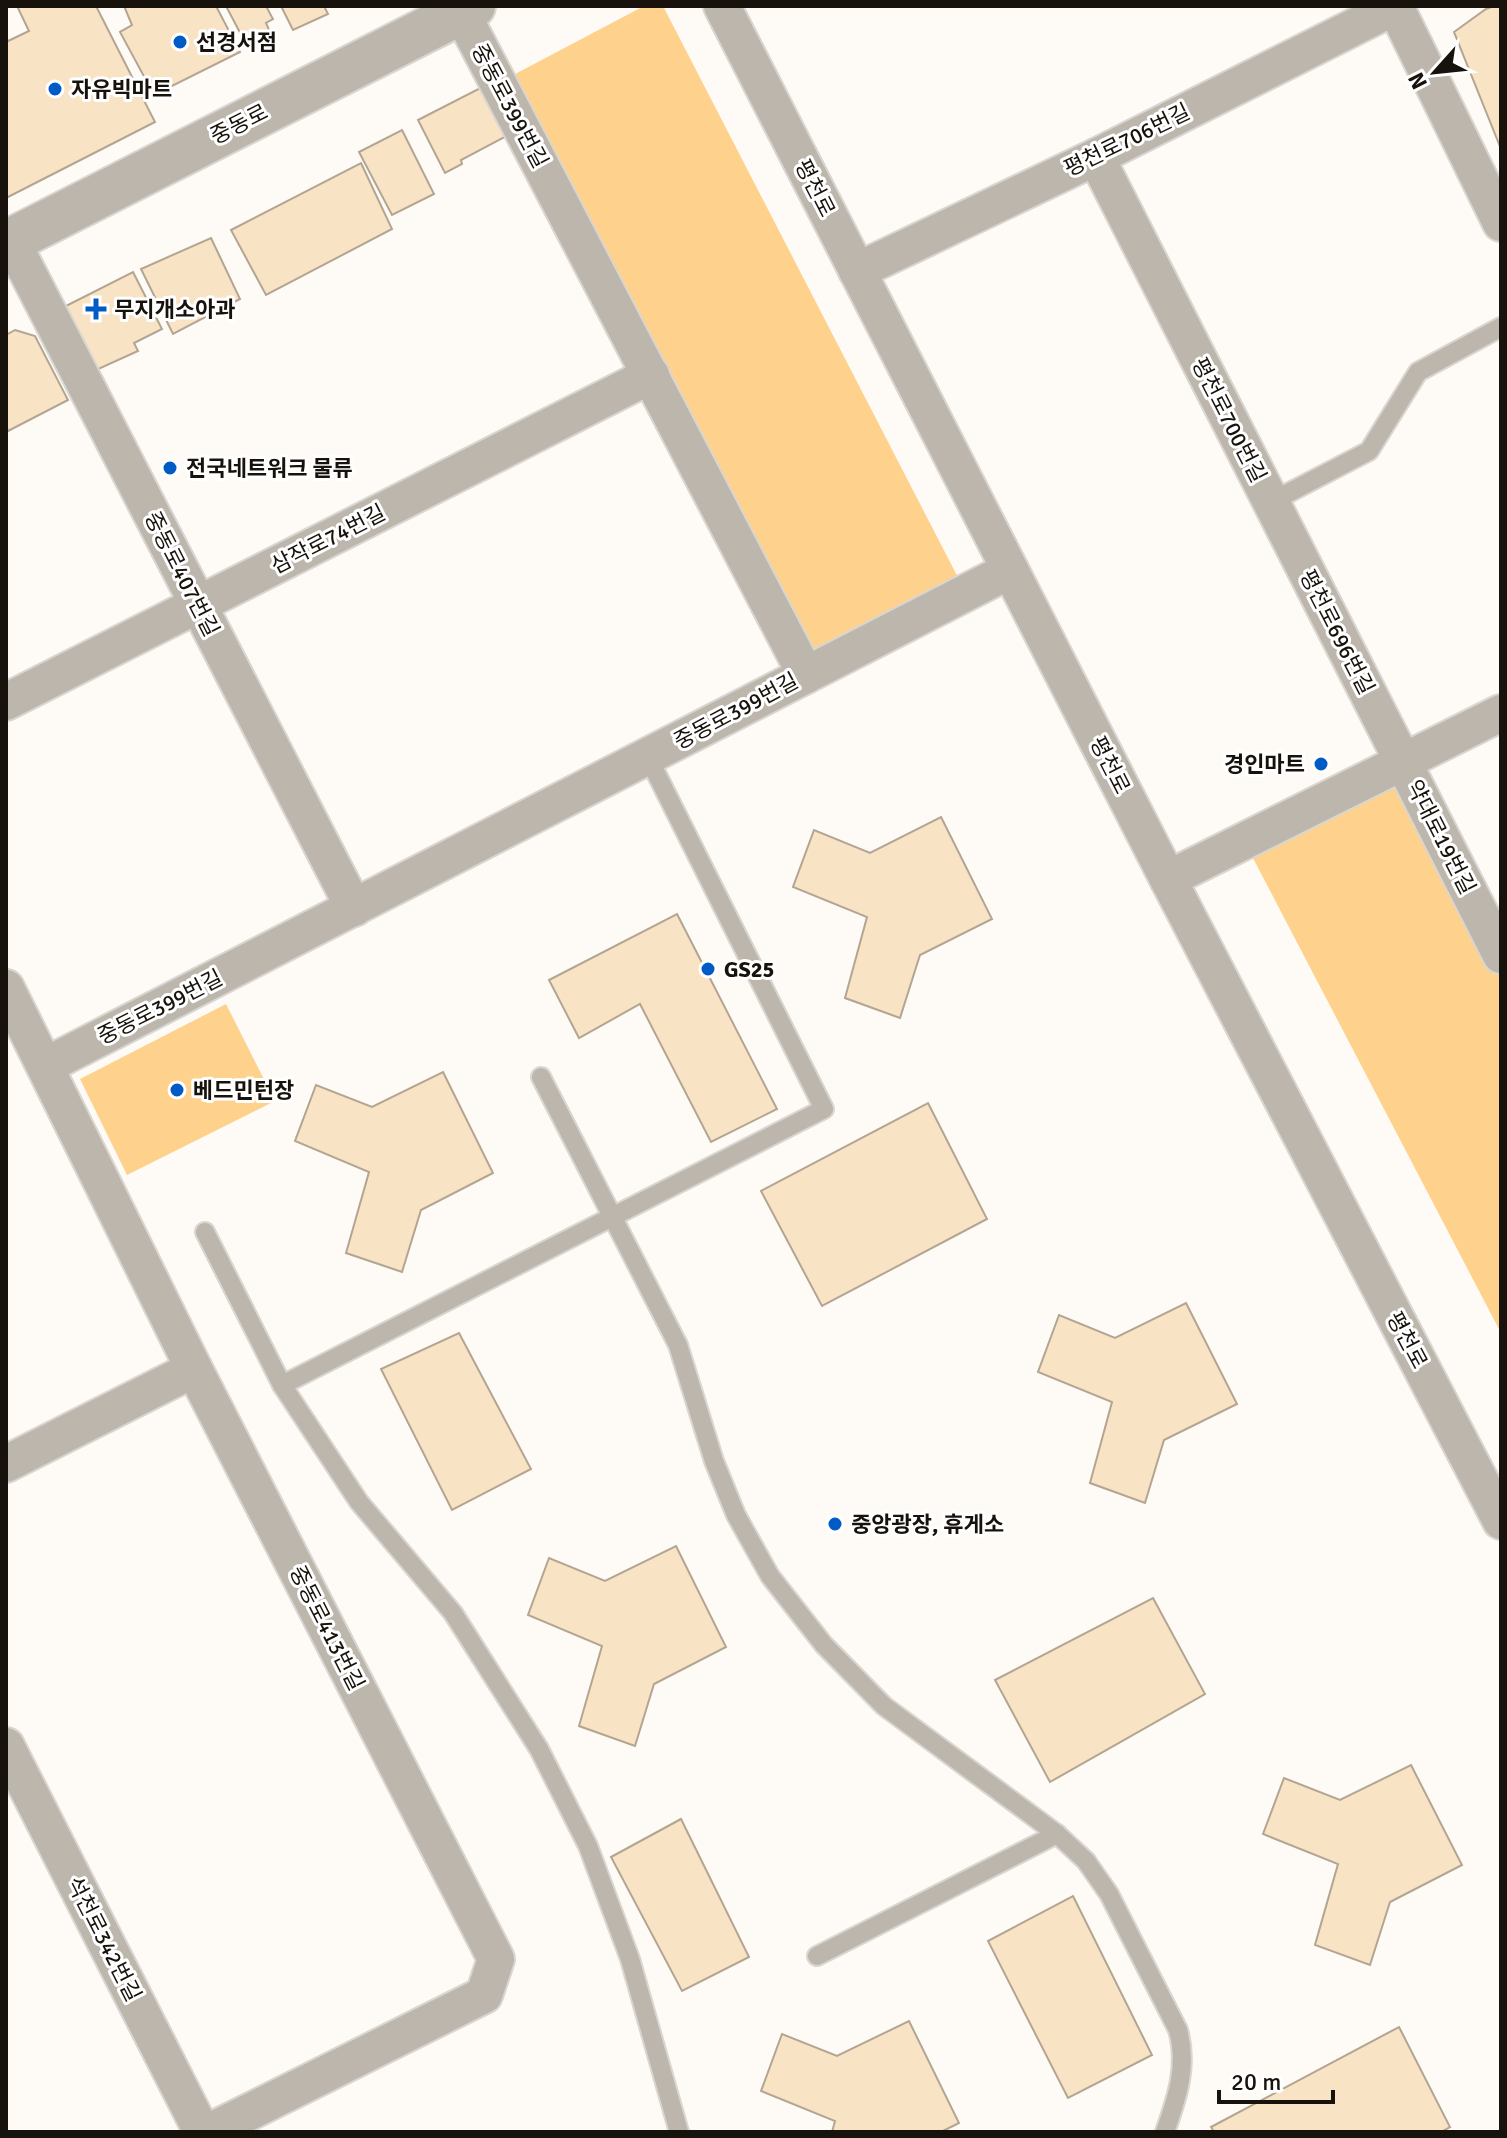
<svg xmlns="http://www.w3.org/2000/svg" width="1507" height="2138" font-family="Signika,'Noto Sans KR',sans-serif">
<rect width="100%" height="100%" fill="#fefbf7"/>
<!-- green -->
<g fill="#fed18c">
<path d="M644,6H663L966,593L806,675L498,83Z"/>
<path d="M1403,762L1501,955V1333L1244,841Z"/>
<path d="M226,1004L275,1101L127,1175L80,1079Z"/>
</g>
<!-- building -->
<g fill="#f8e3c5" stroke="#b3a591" stroke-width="2">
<path d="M17,6H96L155,122L6,198V42L29,31Z"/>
<path d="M124,6H216L240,52L154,95L120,32L132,25Z"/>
<path d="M226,6H266L273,19L266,23L272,37L248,48Z"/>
<path d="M281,6H324L328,14L293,30Z"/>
<path d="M1494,6H1501V149L1454,32L1486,9Z"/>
<path d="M490,83L514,132L461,160L462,164L445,173L418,120Z"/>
<path d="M402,130L434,194L392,215L359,152Z"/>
<path d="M361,163L392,229L266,295L231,230Z"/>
<path d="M211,238L240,299L173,334L141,269Z"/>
<path d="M133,272L162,329L134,343L138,351L94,371L62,308Z"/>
<path d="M15,330L35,336L68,400L8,431L6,426V335Z"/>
<path d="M941,817L992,919L920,955L900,1018L845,998L867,917L793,887L814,830L870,853Z"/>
<path d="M677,914L777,1109L711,1142L640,1004L579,1038L549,980Z"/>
<path d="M443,1072L493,1173L421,1210L402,1272L346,1253L369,1172L295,1141L316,1085L372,1107Z"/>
<path d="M928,1103L987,1219L822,1306L761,1191Z"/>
<path d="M1186,1303L1237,1404L1164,1440L1145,1503L1090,1483L1112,1402L1038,1372L1059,1315L1115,1338Z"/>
<path d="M459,1333L531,1469L452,1510L381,1369Z"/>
<path d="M676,1546L726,1647L654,1684L635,1746L579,1726L602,1646L528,1615L549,1558L605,1581Z"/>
<path d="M1153,1598L1205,1694L1050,1782L995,1680Z"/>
<path d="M1411,1765L1462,1865L1390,1902L1370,1965L1315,1945L1338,1864L1263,1834L1284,1778L1340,1800Z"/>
<path d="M681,1819L749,1957L682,1991L611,1857Z"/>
<path d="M1073,1896L1152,2055L1068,2098L988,1941Z"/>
<path d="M909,2021L959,2123L941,2132H832L835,2121L761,2091L782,2034L837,2056Z"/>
<path d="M1399,2027L1450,2127L1441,2132H1214L1211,2127Z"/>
</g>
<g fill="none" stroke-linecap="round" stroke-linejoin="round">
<defs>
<g id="service">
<path d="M1271,502L1369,451L1418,372L1501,327"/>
<path d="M541,1077L678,1345L714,1461L736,1515L770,1576L824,1645L884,1706L1057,1834L1086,1861L1109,1894L1178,2030C1188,2066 1177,2098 1165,2132"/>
<path d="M205,1232L282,1385L359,1502L453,1613L539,1749L588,1846L630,1959L679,2132"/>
<path d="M282,1385L824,1109L648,757"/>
<path d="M817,1956L1057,1834"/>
</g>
<g id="minor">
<path d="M722,6L1168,879L1501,1521"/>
<path d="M1395,6L1501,223"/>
<path d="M461,12L806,675"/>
<path d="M1096,157L1501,955"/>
<path d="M11,240L354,908"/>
<path d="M857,271L1096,157L1396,6"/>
<path d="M6,702L651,375"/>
<path d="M1168,879L1501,713"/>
<path d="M6,988L194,1369L496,1959L484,1995L209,2132"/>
<path d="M45,1066L1010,570"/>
<path d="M6,1464L194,1369"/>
<path d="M6,1746L202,2132"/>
</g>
<path id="tertiary" d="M6,243L473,6"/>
</defs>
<!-- service casing -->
<use href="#service" stroke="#d9d6d1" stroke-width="22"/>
<!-- minor casing -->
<use href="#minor" stroke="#d9d6d1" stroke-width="40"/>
<!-- tertiary casing -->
<use href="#tertiary" stroke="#d9d6d1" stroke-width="48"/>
<!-- service -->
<use href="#service" stroke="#bcb6ad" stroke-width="18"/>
<!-- minor -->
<use href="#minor" stroke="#bcb6ad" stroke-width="36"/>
<!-- tertiary -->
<use href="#tertiary" stroke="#bcb6ad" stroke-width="44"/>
</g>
<!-- markers -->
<g fill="#015bc4" stroke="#fff" stroke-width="3">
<circle cx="180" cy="42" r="8"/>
<circle cx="55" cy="89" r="8"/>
<path d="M92 297h8v8h8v8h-8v8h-8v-8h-8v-8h8z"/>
<circle cx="170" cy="468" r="8"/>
<circle cx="1321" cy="764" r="8"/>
<circle cx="708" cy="969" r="8"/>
<circle cx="177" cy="1090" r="8"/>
<circle cx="835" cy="1524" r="8"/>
</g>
<g text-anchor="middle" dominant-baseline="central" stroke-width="6" stroke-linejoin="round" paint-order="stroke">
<!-- poi labels -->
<g font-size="22" font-weight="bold" fill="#17120b" stroke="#fff" text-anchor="start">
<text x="196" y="42">선경서점</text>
<text x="71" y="89">자유빅마트</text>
<text x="114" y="309">무지개소아과</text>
<text x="186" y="468">전국네트워크 물류</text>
<text x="1305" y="764" text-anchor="end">경인마트</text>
<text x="724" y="969">GS25</text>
<text x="193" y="1090">베드민턴장</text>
<text x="851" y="1524">중앙광장, 휴게소</text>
</g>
<!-- street labels -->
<g font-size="22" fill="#17120b" stroke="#fff">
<text transform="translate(510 106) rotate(62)">중동로399번길</text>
<text transform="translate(239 124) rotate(-27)">중동로</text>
<text transform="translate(1127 140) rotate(-26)">평천로706번길</text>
<text transform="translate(815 188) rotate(63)">평천로</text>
<text transform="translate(1229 420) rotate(63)">평천로700번길</text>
<text transform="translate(328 539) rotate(-27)">삼작로74번길</text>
<text transform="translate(182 574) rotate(63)">중동로407번길</text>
<text transform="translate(1337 632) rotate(63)">평천로696번길</text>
<text transform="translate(736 711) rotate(-28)">중동로399번길</text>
<text transform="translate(1110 765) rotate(63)">평천로</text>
<text transform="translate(1441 837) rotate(63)">약대로19번길</text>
<text transform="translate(160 1007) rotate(-27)">중동로399번길</text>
<text transform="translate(1407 1340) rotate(62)">평천로</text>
<text transform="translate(327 1628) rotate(63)">중동로413번길</text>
<text transform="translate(104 1939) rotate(63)">석천로342번길</text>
</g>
</g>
<!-- border -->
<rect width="1507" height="2138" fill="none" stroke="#17120b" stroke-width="16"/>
<!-- north arrow -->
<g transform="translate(1435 72) rotate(243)" stroke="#ffffff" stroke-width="6" paint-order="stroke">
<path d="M0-6L14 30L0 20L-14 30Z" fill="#17120b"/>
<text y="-12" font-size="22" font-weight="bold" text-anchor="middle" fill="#17120b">N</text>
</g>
<!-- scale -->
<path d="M1219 2090v12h114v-12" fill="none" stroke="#17120b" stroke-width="4"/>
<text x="1231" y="2090" font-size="24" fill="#17120b" stroke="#ffffff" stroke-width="6" paint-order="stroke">20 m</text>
</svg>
